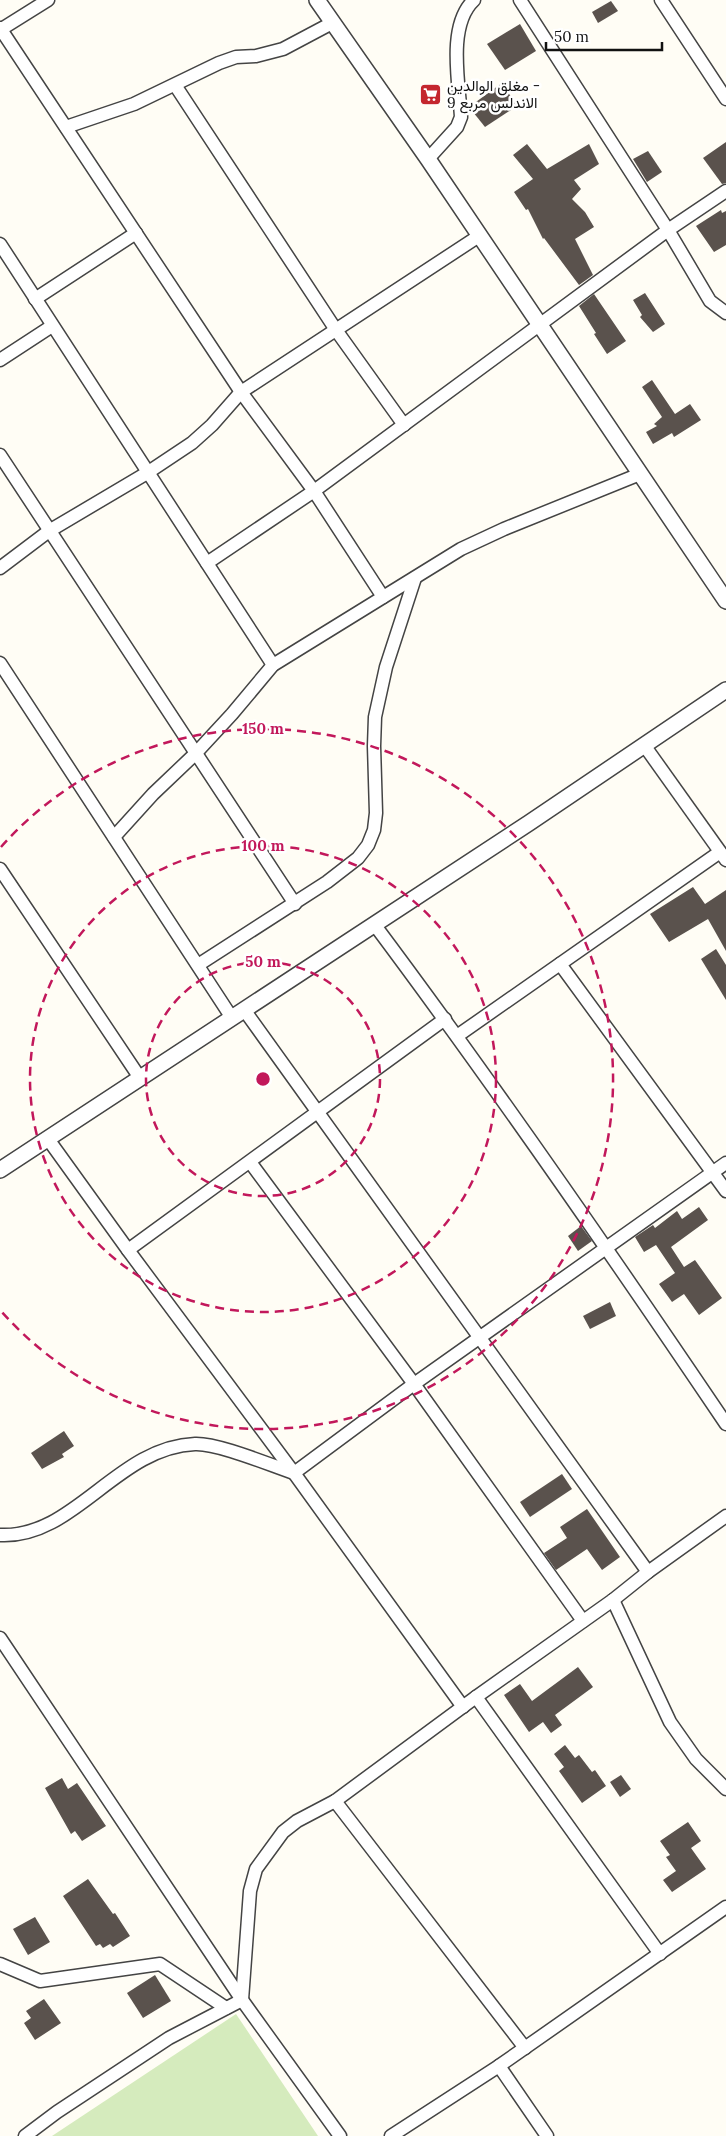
<svg xmlns="http://www.w3.org/2000/svg" width="726" height="2136" font-family="Lora,Vazirmatn,serif">
<rect width="100%" height="100%" fill="#fffdf5"/>
<!-- green -->
<path fill="#d5ebbd" d="M236,2014L318,2136H52Z"/>
<!-- building -->
<g fill="#5a524d">
<path d="M611,1L618,11L598,23L592,12Z"/>
<path d="M520,24L536,51L505,70L487,44Z"/>
<path d="M502,83L517,106L485,127L469,107Z"/>
<path d="M726,142V183L722,184L703,158Z"/>
<path d="M527,144L547,169L589,144L599,164L574,180L581,189L572,199L585,212L594,227L575,239L593,275L579,285L544,238L543,239L528,209L526,210L514,192L533,179L513,155Z"/>
<path d="M648,151L662,172L647,182L633,159Z"/>
<path d="M721,210L722,213L726,211V245L714,252L696,226Z"/>
<path d="M645,293L665,324L653,332L640,317L642,315L633,300Z"/>
<path d="M594,294L626,341L607,354L594,334L596,333L579,306Z"/>
<path d="M652,380L675,414L690,404L701,420L674,437L672,433L653,444L646,432L657,426L654,424L662,417L642,387Z"/>
<path d="M693,887L705,904L726,890V951L708,919L669,942L650,914Z"/>
<path d="M716,949L726,965V1000L701,959Z"/>
<path d="M699,1207L708,1220L671,1247L684,1267L695,1260L722,1298L699,1315L684,1294L672,1302L659,1284L675,1273L656,1245L644,1252L635,1237L653,1225L655,1228L677,1211L682,1219Z"/>
<path d="M581,1226L592,1241L578,1251L568,1236Z"/>
<path d="M610,1302L616,1316L590,1329L583,1316Z"/>
<path d="M64,1431L74,1446L62,1454L64,1457L42,1469L31,1453Z"/>
<path d="M562,1474L572,1489L530,1517L520,1502Z"/>
<path d="M587,1509L620,1557L602,1570L587,1549L556,1570L544,1553L567,1538L560,1527Z"/>
<path d="M578,1667L593,1687L555,1715L562,1725L551,1733L543,1722L529,1732L504,1695L520,1684L532,1701Z"/>
<path d="M565,1745L575,1758L579,1755L592,1772L595,1770L606,1786L582,1803L559,1771L564,1767L554,1754Z"/>
<path d="M621,1775L631,1789L620,1797L610,1782Z"/>
<path d="M62,1778L68,1789L77,1783L106,1826L82,1841L75,1831L71,1834L45,1788Z"/>
<path d="M688,1822L701,1841L691,1848L706,1869L672,1892L663,1880L676,1871L666,1857L670,1855L660,1841Z"/>
<path d="M88,1879L113,1914L115,1913L130,1936L113,1947L110,1944L103,1948L100,1944L96,1946L63,1896Z"/>
<path d="M35,1917L50,1942L28,1955L13,1929Z"/>
<path d="M155,1975L171,2001L143,2018L127,1993Z"/>
<path d="M44,1999L61,2023L35,2040L24,2023L31,2018L26,2011Z"/>
</g>
<g fill="none" stroke-linecap="round" stroke-linejoin="round">
<defs>
<g id="minor">
<path d="M520,0L668,230L710,301L726,313"/>
<path d="M661,0L726,99"/>
<path d="M0,28L241,392L314,491L668,230L726,191"/>
<path d="M0,30L48,0"/>
<path d="M175,85L336,330L404,425"/>
<path d="M66,127L134,104L219,63L236,57L256,56L283,49L332,23"/>
<path d="M428,159L457,127L461,117C459,83 447,25 474,0"/>
<path d="M0,244L273,665"/>
<path d="M35,299L136,233"/>
<path d="M0,360L52,326"/>
<path d="M0,455L295,904"/>
<path d="M207,563L314,491L383,597"/>
<path d="M0,568L49,531L147,473L192,443L212,425L241,392L479,236"/>
<path d="M0,663L232,1018"/>
<path d="M644,745L726,860"/>
<path d="M114,837L153,794L195,754L232,714L273,665L461,549L504,529L640,474"/>
<path d="M0,869L140,1078"/>
<path d="M374,924C496,1087 612,1255 726,1424"/>
<path d="M560,964L726,1191"/>
<path d="M198,965L327,882L358,858L368,845L374,830L376,813L374,746L375,717L386,667L415,578"/>
<path d="M245,1011L648,1572"/>
<path d="M457,1036L720,852"/>
<path d="M48,1139L128,1250L294,1473L463,1707"/>
<path d="M250,1162L414,1384L583,1621"/>
<path d="M128,1250L445,1019"/>
<path d="M0,1535C74,1539 117,1447 195,1444C218,1443 270,1465 294,1473L414,1384L726,1163"/>
<path d="M613,1600L670,1722L696,1759L726,1789"/>
<path d="M0,1638L242,2000L340,2136"/>
<path d="M476,1697L660,1954"/>
<path d="M335,1801L525,2048"/>
<path d="M0,1964L40,1981L160,1964L226,2008"/>
<path d="M242,2000L250,1891L256,1869L283,1832L297,1821L335,1801L476,1697L613,1600L648,1572L726,1516"/>
<path d="M499,2066L547,2136"/>
<path d="M25,2136L57,2112L169,2038L242,2000"/>
<path d="M391,2136L499,2066L726,1907"/>
</g>
<g id="tertiary">
<path d="M317,0L428,159L726,601"/>
<path d="M0,1170L529,823L726,690"/>
</g>
</defs>
<!-- minor casing -->
<use href="#minor" stroke="#444" stroke-width="15"/>
<!-- tertiary casing -->
<use href="#tertiary" stroke="#444" stroke-width="18"/>
<!-- minor -->
<use href="#minor" stroke="#fff" stroke-width="12"/>
<!-- tertiary -->
<use href="#tertiary" stroke="#fff" stroke-width="15"/>
</g>
<!-- distance rings -->
<g fill="none" stroke="#c2185b" stroke-width="2.5" stroke-dasharray="9 6">
<circle cx="263" cy="1079" r="117"/>
<circle cx="263" cy="1079" r="233"/>
<path d="M1 847A350 350 0 1 1 1 1311"/>
</g>
<!-- icons -->
<defs>
<symbol id="supermarket-square" viewBox="-11 -11 22 22"><rect x="-9" y="-9" width="18" height="18" rx="4" fill="#c4262e" stroke="#fff"/><path d="M-6-5.5h2.5l.6 2H6L4.5 2H-2.5L-4.4-4H-6ZM-1.5 3.2a1.3 1.3 0 1 0 .1 0ZM3 3.2a1.3 1.3 0 1 0 .1 0Z" fill="#fff"/></symbol>
</defs>
<g fill-rule="evenodd">
<use href="#supermarket-square" x="418" y="82" width="25" height="25"/>
</g>
<g text-anchor="middle" dominant-baseline="central" stroke-width="5" stroke-linejoin="round" paint-order="stroke">
<!-- poi labels -->
<g font-size="15" fill="#111" stroke="#fff" text-anchor="start">
<text x="447" y="85">مغلق الوالدين -<tspan x="447" dy="17">الاندلس مربع 9</tspan></text>
</g>
</g>
<circle cx="263" cy="1079" r="8" fill="#c2185b" stroke="#fff" stroke-width="2.5"/>
<g font-size="15" text-anchor="middle" font-weight="bold" fill="#c2185b" stroke="#fff" stroke-width="5" stroke-linejoin="round" paint-order="stroke">
<text x="263" y="734">150 m</text>
<text x="263" y="851">100 m</text>
<text x="263" y="967">50 m</text>
</g>
<!-- scale -->
<path d="M546 42v8h116v-8" fill="none" stroke="#111111" stroke-width="2.5"/>
<text x="554" y="42" font-size="15" fill="#111111" stroke="#ffffff" stroke-width="4" paint-order="stroke">50 m</text>
</svg>
